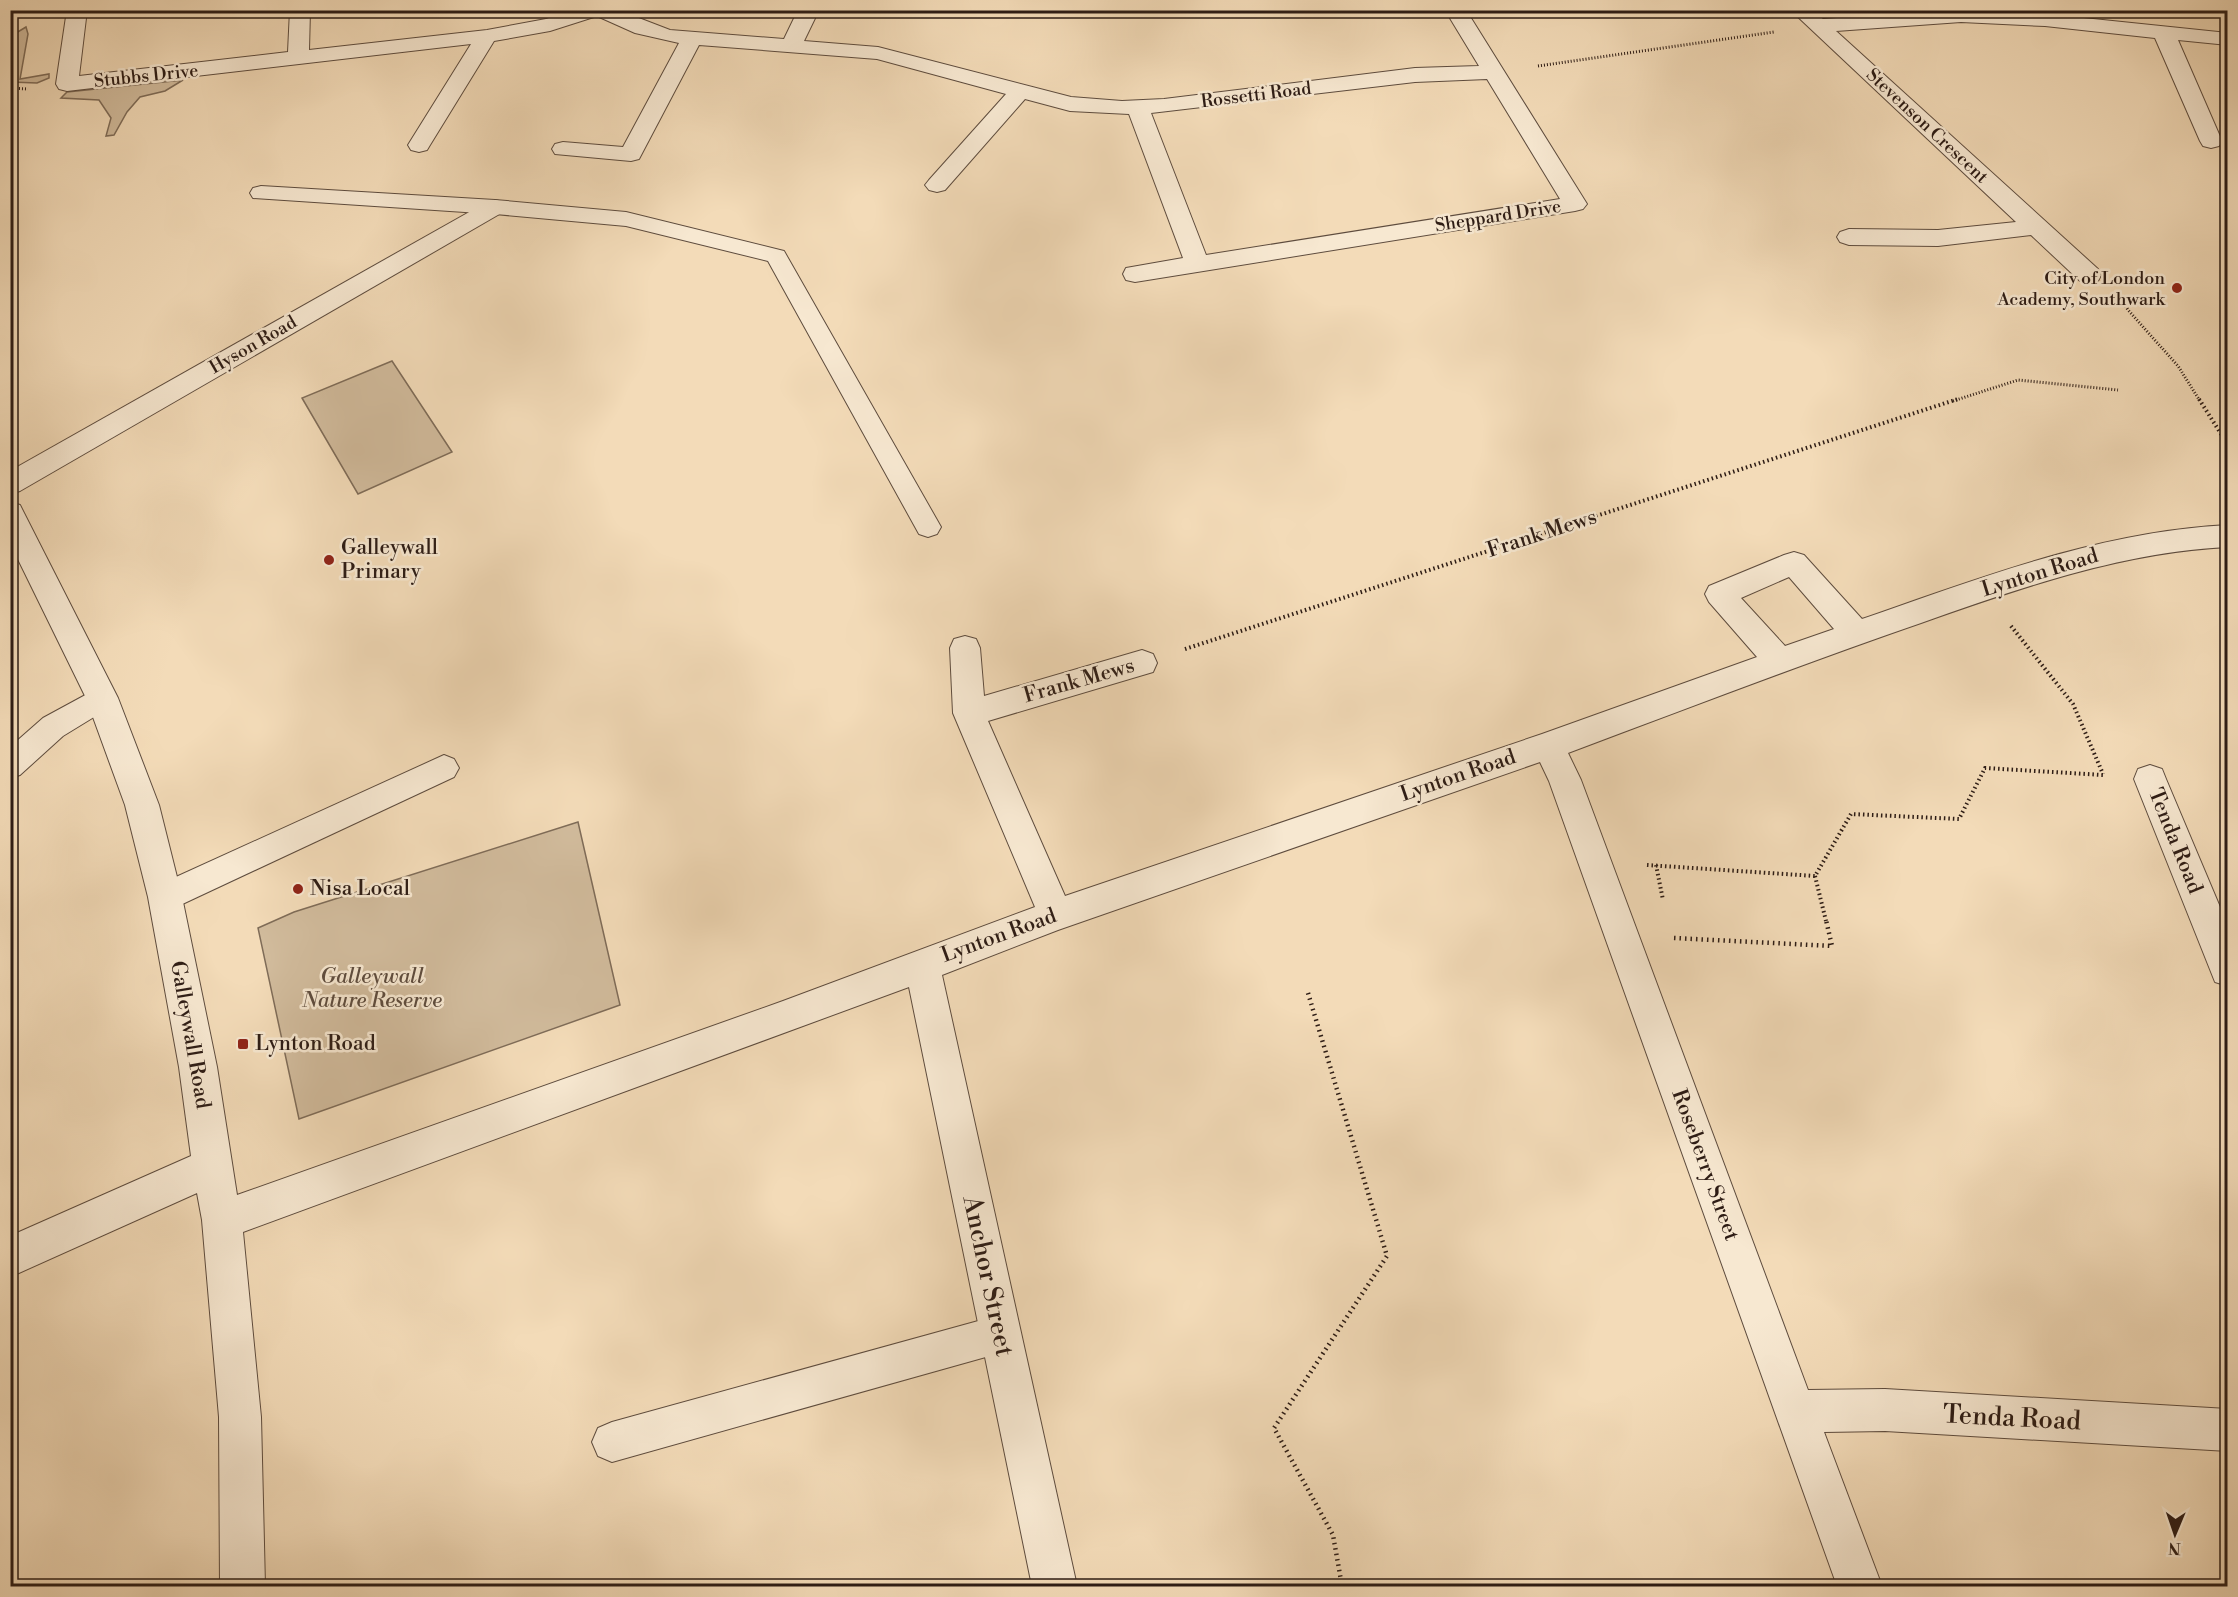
<svg xmlns="http://www.w3.org/2000/svg" width="2238" height="1597" font-family="'Libre Bodoni',serif">
<rect width="100%" height="100%" fill="#f3dbb8"/>
<filter id="stains"><feTurbulence type="fractalNoise" baseFrequency=".00333" numOctaves="4"/><feColorMatrix values="0 0 0 0 .2 0 0 0 0 .09 0 0 0 0 .02 0 0 0 .5 -.17"/></filter>
<radialGradient id="worn" r=".72"><stop offset=".6" stop-color="#630" stop-opacity="0"/><stop offset="1" stop-color="#630" stop-opacity=".3"/></radialGradient>
<!-- green -->
<g fill="#d1bb9c" stroke="#7f6c58" stroke-width="1.5">
<path d="M26,27L28,34L20,79L49,74V78L37,83L11,82V36Z"/>
<path d="M183,80L165,91L140,97L127,112L114,135L106,136L111,118L99,100L61,98L67,92Z"/>
<path d="M392,361L452,452L358,494L302,398Z"/>
<path d="M578,822L620,1005L299,1119L258,928L294,912Z"/>
</g>
<g fill="none" stroke-linecap="round" stroke-linejoin="round">
<defs>
<g id="lane">
<path d="M261,186L495,200L626,212L784,251L941,527L937,534L928,537L919,534L768,261L626,226L495,214L253,198L250,193L253,188Z"/>
<path d="M102,686L112,690L116,698L112,706L63,736L20,775L10,778V747L43,718Z"/>
<path d="M444,755L454,759L459,768L454,777L176,907L165,911L154,907L149,897L154,887Z"/>
<path d="M1000,1315L1013,1321L1019,1334L1013,1347L1000,1353L612,1462L598,1456L592,1442L598,1428L612,1422Z"/>
</g>
<g id="street">
<path d="M67,10H87L79,76L288,52L290,10H310L309,50L487,30L546,19L572,10H618L670,30L784,39L798,10H819L804,41L878,47L1071,97L1122,101L1164,99L1415,68L1479,66L1445,10H1466L1587,204L1583,209L1575,211L1135,282L1126,280L1123,274L1126,268L1183,258L1129,114L1070,111L1025,99L945,190L937,192L929,190L925,185L929,180L1006,94L877,59L699,45L639,159L631,161L555,154L552,149L555,144L563,142L623,147L679,43L635,33L597,16L550,31L494,41L430,145L427,150L419,152L411,150L408,145L471,44L67,91L59,89L56,84ZM1487,79L1560,199L1206,255L1151,113L1415,82Z"/>
<path d="M1950,10L2045,14L2228,33V45L2178,40L2222,141L2219,146L2211,148L2203,146L2200,141L2155,38L2045,26L1961,22L1836,31L2098,269L2101,275L2098,281L2089,283L2080,281L2031,235L1938,246L1849,245L1840,242L1837,237L1840,232L1849,229L1938,230L2016,222L1798,17L1801,13C1811,10 1815,12 1823,19Z"/>
<path d="M495,200L503,202L507,207L503,212L20,491L10,494V471L487,202Z"/>
<path d="M10,502L20,505L24,513L118,698L159,805L182,897L217,1067L237,1195L783,1001L1035,907L953,713L950,648L954,639L965,636L976,639L980,648L984,696L1142,650L1153,654L1157,663L1153,672L988,721L1065,896L1542,734L1757,657L1709,602L1705,594L1709,586L1784,555L1794,552L1804,555L1862,619C1980,578 2102,531 2228,525V547C2122,552 2020,588 1921,623C1802,664 1685,709 1568,753L1581,780L1808,1390L1885,1389L2228,1409V1451L1885,1431L1824,1432L1882,1586H1837L1549,781L1540,762L1058,930L942,975L1077,1586H1032L909,987L243,1232L261,1417L265,1586H220L219,1417L202,1220L197,1193L10,1277V1236L191,1156L179,1067L148,897L125,805L86,698L10,543ZM1789,577L1834,629L1785,646L1741,598Z"/>
<path d="M2150,765L2162,769L2166,779L2228,926V986L2215,982L2134,779L2138,769Z"/>
</g>
</defs>
<!-- lane casing -->
<use href="#lane" stroke="#5e4c3e" stroke-width="2"/>
<!-- street casing -->
<use href="#street" stroke="#5e4c3e" stroke-width="2"/>
<!-- path-far2 -->
<g stroke="#2d1c15" stroke-width="3" stroke-dasharray="1 2" stroke-linecap="butt">
<path d="M1538,66L1774,32"/>
<path d="M10,88L28,89"/>
<path d="M2121,298L2128,310L2178,366L2200,401"/>
<path d="M1953,401L2018,380L2118,390"/>
</g>
<!-- path-far1 -->
<g stroke="#2d1c15" stroke-width="4" stroke-dasharray="1.5 3" stroke-linecap="butt">
<path d="M2199,399L2228,445"/>
<path d="M2011,626L2073,704L2103,774"/>
<path d="M1185,649L1958,399"/>
<path d="M1647,865L1815,876L1851,814L1959,819L1985,768L2103,775"/>
<path d="M1656,865L1663,900"/>
<path d="M1815,876L1826,921"/>
</g>
<!-- path -->
<g stroke="#2d1c15" stroke-width="4.5" stroke-dasharray="1.5 4" stroke-linecap="butt">
<path d="M1674,938L1832,946L1826,920"/>
<path d="M1308,993L1387,1256L1274,1428L1333,1535L1342,1586"/>
</g>
<!-- lane -->
<use href="#lane" fill="#f7e8d1" fill-rule="evenodd"/>
<!-- street -->
<use href="#street" fill="#f7e8d1" fill-rule="evenodd"/>
</g>
<!-- markers -->
<g fill="#8f2418" stroke="#f7e8d1" stroke-width="2">
<circle cx="2177" cy="288" r="6"/>
<circle cx="329" cy="560" r="6"/>
<circle cx="298" cy="889" r="6"/>
<rect x="237" y="1038" width="12" height="12" rx="3"/>
</g>
<g text-anchor="middle" dominant-baseline="central" stroke-width="5" stroke-linejoin="round" paint-order="stroke">
<!-- far-street labels -->
<g font-size="18" fill="#2d1c15" stroke="#f7e8d1">
<text transform="translate(146 76) rotate(-6)">Stubbs Drive</text>
<text transform="translate(1256 95) rotate(-7)">Rossetti Road</text>
<text transform="translate(1927 126) rotate(43)">Stevenson Crescent</text>
<text transform="translate(1498 216) rotate(-9)">Sheppard Drive</text>
<text transform="translate(253 345) rotate(-30)">Hyson Road</text>
</g>
<!-- far-poi labels -->
<g font-size="18" fill="#2d1c15" stroke="#f7e8d1" text-anchor="end">
<text x="2165" y="278">City of London<tspan x="2165" dy="21">Academy, Southwark</tspan></text>
</g>
<!-- street labels -->
<g font-size="21" fill="#2d1c15" stroke="#f7e8d1">
<text transform="translate(1542 534) rotate(-18)">Frank Mews</text>
<text transform="translate(2040 573) rotate(-17)">Lynton Road</text>
<text transform="translate(1079 681) rotate(-16)">Frank Mews</text>
<text transform="translate(1458 776) rotate(-19)">Lynton Road</text>
<text transform="translate(2175 841) rotate(68)">Tenda Road</text>
<text transform="translate(999 936) rotate(-20)">Lynton Road</text>
<text transform="translate(190 1035) rotate(80)">Galleywall Road</text>
<text transform="translate(1705 1165) rotate(70)">Roseberry Street</text>
</g>
<!-- poi labels -->
<g font-size="21" fill="#2d1c15" stroke="#f7e8d1" text-anchor="start">
<text x="341" y="548">Galleywall<tspan x="341" dy="24">Primary</tspan></text>
<text x="310" y="889">Nisa Local</text>
<text x="255" y="1044">Lynton Road</text>
</g>
<!-- park labels -->
<g font-size="21" font-style="italic" fill="#5e4c3e" stroke="#f7e8d1">
<text x="372" y="977">Galleywall<tspan x="372" dy="24">Nature Reserve</tspan></text>
</g>
<!-- near-street labels -->
<g font-size="26" fill="#2d1c15" stroke="#f7e8d1">
<text transform="translate(988 1276) rotate(78)">Anchor Street</text>
<text transform="translate(2012 1418) rotate(3)">Tenda Road</text>
</g>
</g>
<!-- margin -->
<rect width="2238" height="1597" fill="none" stroke="#f3dbb8" stroke-width="36"/>
<rect x="12" y="12" width="2214" height="1573" fill="none" stroke="#2d1c15" stroke-width="3"/>
<rect x="18" y="18" width="2202" height="1561" fill="none" stroke="#2d1c15" stroke-width="1.5"/>
<!-- north arrow -->
<g transform="translate(2175 1534) rotate(182)" stroke="#f7e8d1" stroke-width="4.5" paint-order="stroke">
<path d="M0-4.5L10 22L0 15L-10 22Z" fill="#2d1c15"/>
<text y="-9" font-size="16" font-weight="bold" text-anchor="middle" fill="#2d1c15">N</text>
</g>
<rect width="100%" height="100%" filter="url(#stains)"/>
<rect width="100%" height="100%" fill="url(#worn)"/>
</svg>
